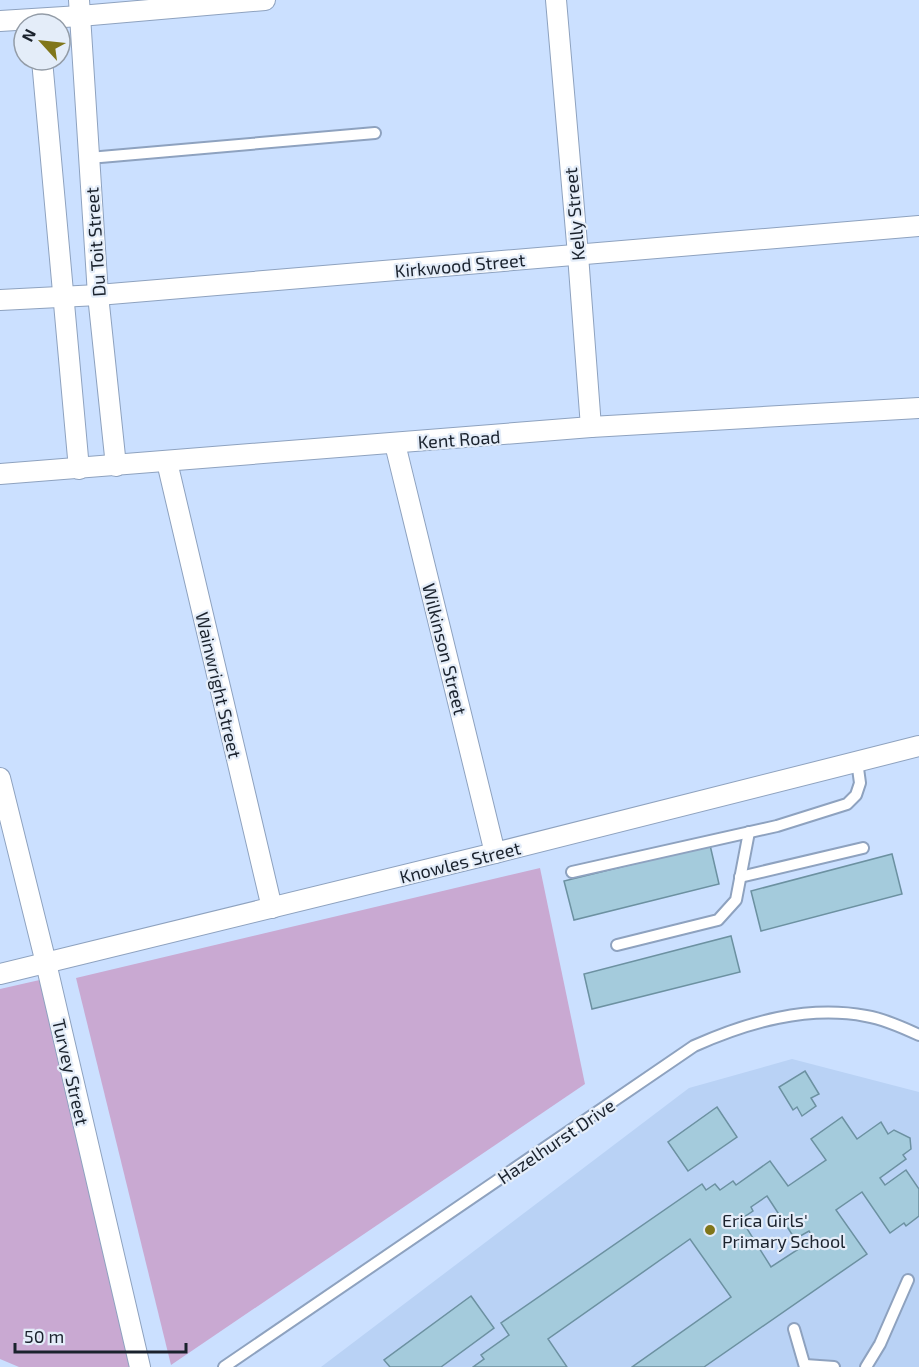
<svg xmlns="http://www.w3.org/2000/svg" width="919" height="1367" font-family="'Exo 2',sans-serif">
<rect width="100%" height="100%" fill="#cbe0ff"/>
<!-- built -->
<path fill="#b9d2f5" d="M792,1059L919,1092V1367H321L689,1088Z"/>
<!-- green -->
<g fill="#c9a9d2">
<path d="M540,868L585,1084L171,1365L76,978Z"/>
<path d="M44,979L139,1367H19L0,1359V989Z"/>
</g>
<!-- building -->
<g fill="#a4cbdc" stroke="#6c91a1" stroke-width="1.5" fill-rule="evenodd">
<path d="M710,845L719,884L574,920L564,881Z"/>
<path d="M892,854L902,894L761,931L751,891Z"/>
<path d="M731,936L740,972L592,1009L584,974Z"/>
<path d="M805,1071L819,1094L811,1098L816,1106L802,1116L797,1107L793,1110L779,1087Z"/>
<path d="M717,1107L737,1137L688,1171L668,1142Z"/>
<path d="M842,1117L857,1139L881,1122L888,1134L894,1130L910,1138L911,1149L903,1155L906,1159L880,1178L885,1185L906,1170L919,1189V1216L906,1226L904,1223L890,1233L862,1192L836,1210L867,1254L704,1367H632L731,1297L690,1239L548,1339L567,1367H473L484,1359L481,1355L509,1335L501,1323L702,1184L706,1190L715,1184L720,1190L733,1181L736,1185L770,1161L788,1186L826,1160L811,1139ZM767,1196L795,1239L809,1231L814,1239L771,1267L741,1219L753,1211L751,1207Z"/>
<path d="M471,1296L494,1328L441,1367H390L384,1360Z"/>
</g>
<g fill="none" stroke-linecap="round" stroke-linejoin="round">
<defs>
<g id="lane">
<path d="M89,158L375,133"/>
<path d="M572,872L777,826L847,804L856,795L860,783L857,761"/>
<path d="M740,877L863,848"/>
<path d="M617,945L718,920L736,900L749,832"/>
<path d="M794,1329L805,1367"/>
<path d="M805,1365L834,1367"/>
<path d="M224,1367L694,1046C748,1022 807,1005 866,1016C884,1019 902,1027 919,1035"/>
<path d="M866,1367L880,1344L908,1280"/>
</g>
<g id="street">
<path d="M79,0L98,295L116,466"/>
<path d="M556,0L578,255L591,427"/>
<path d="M0,21L80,16L265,0"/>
<path d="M42,60L79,469"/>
<path d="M0,300L98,295L919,226"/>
<path d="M395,444L495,853"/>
<path d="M167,462L272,908"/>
<path d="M0,474L591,427L919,408"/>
<path d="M0,778L46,963L140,1367"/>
<path d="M0,974L495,853L919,746"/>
</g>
</defs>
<!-- lane casing -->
<use href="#lane" stroke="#8ea2bf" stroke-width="14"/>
<!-- street casing -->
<use href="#street" stroke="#8ea2bf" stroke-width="22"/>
<!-- lane -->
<use href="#lane" stroke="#fff" stroke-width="10"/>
<!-- street -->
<use href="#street" stroke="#fff" stroke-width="20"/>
</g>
<!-- markers -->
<circle fill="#80761a" stroke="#e4edf9" stroke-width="2" cx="710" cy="1230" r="6"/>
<g text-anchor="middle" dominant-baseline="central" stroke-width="4.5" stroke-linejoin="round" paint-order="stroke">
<!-- street labels -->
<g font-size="18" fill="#1a222d" stroke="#e4edf9">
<text transform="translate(574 214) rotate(-95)">Kelly Street</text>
<text transform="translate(95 242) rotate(-94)">Du Toit Street</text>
<text transform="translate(460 265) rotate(-5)">Kirkwood Street</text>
<text transform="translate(459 439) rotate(-4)">Kent Road</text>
<text transform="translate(445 649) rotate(76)">Wilkinson Street</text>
<text transform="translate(219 685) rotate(77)">Wainwright Street</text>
<text transform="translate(460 862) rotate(-14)">Knowles Street</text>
<text transform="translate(71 1072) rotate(77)">Turvey Street</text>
<text transform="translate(556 1141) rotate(-34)">Hazelhurst Drive</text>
</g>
<!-- poi labels -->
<g font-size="18" fill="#1a222d" stroke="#e4edf9" text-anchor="start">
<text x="722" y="1220">Erica Girls'<tspan x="722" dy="21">Primary School</tspan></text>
</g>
</g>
<!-- north arrow -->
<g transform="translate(42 42) rotate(297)"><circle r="28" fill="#e4edf9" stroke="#939ca7" stroke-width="1.5"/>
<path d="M0-4.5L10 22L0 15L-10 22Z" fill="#80761a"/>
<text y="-9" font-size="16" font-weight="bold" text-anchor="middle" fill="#1a222d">N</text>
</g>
<!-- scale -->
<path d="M15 1343v9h171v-9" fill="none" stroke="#1a222d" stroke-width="3"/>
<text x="24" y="1343" font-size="18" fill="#1a222d" stroke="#e4edf9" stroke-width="4.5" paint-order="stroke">50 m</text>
</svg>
